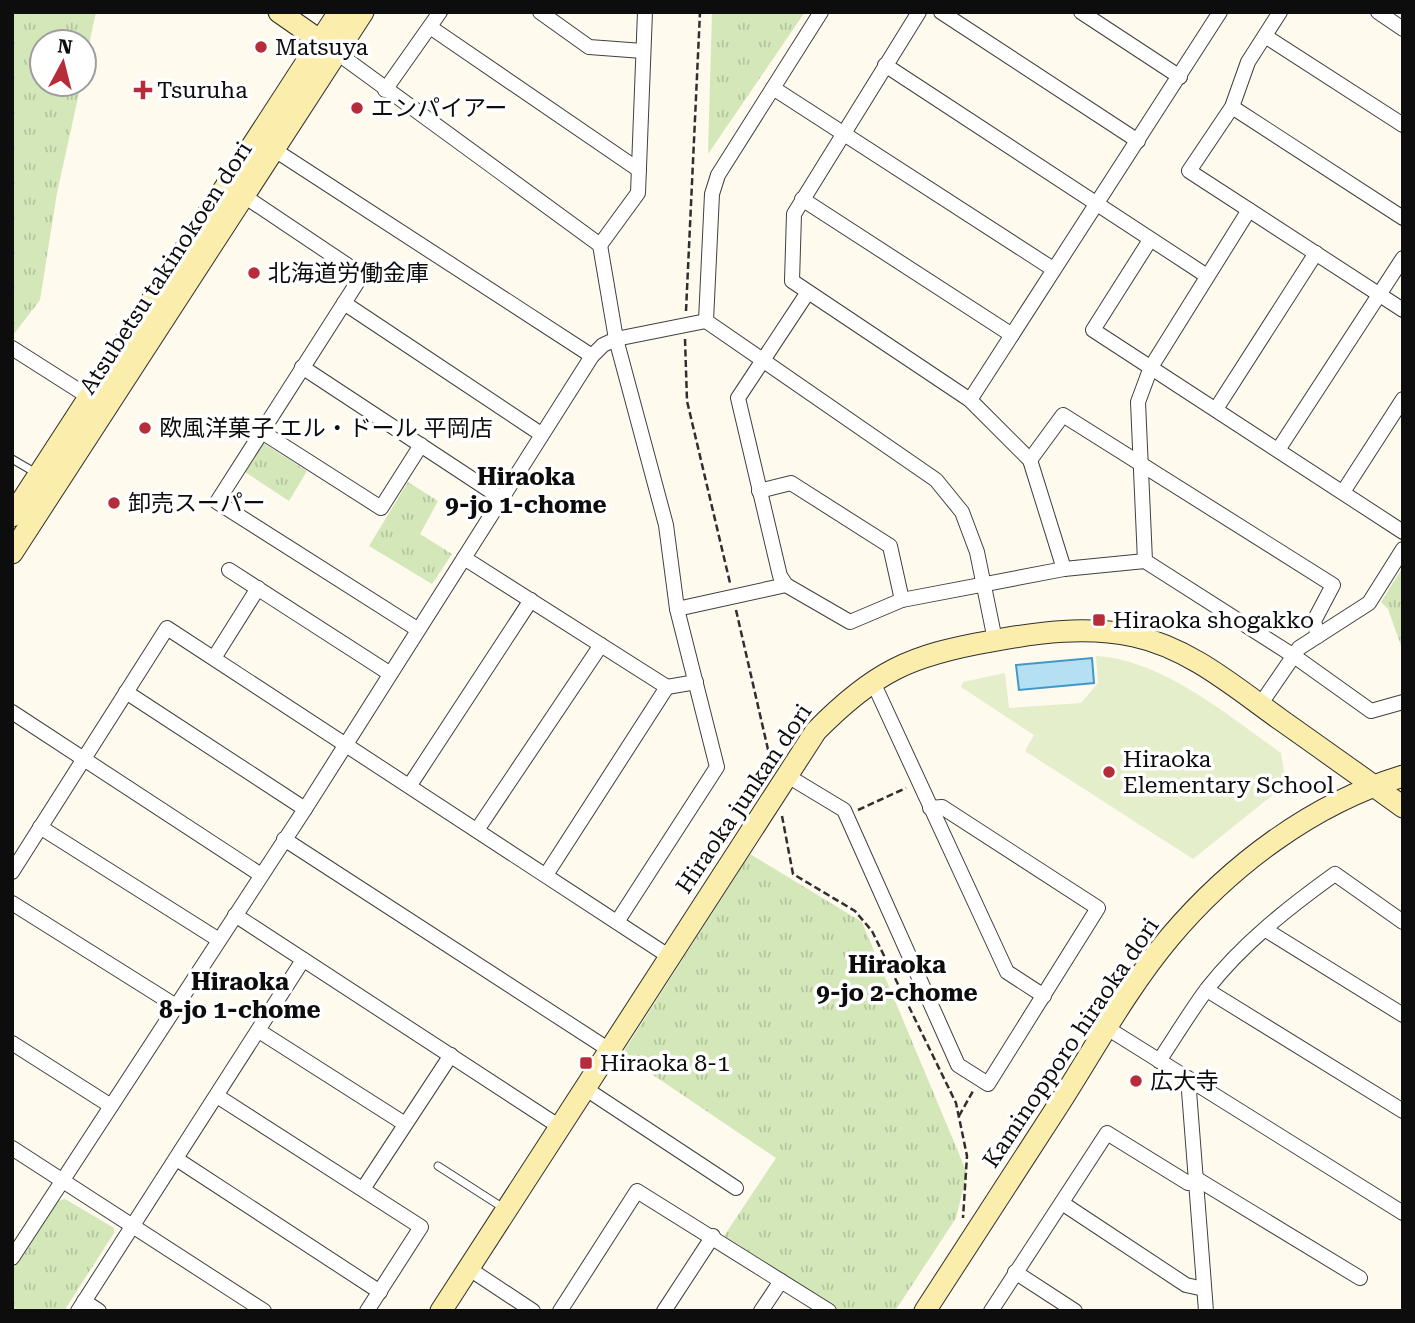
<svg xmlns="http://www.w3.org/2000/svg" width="1415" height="1323" font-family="'Roboto Serif','Noto Sans JP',serif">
<defs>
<pattern id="grass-tufts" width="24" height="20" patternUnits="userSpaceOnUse" patternTransform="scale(1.75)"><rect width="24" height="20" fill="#d3e7b9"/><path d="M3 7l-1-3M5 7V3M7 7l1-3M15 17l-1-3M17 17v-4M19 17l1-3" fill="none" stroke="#b4c59e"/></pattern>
</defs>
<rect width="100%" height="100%" fill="#fefaee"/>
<!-- grass -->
<g fill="url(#grass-tufts)">
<path d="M12,12H96L84,68V42H42V84H81L57,193L40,300L13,335Z"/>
<path d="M712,12H805L708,154Z"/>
<path d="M258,443H263L307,471L289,501L242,470Z"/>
<path d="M408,482L438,501L420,534L452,554L432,584L369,546Z"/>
<path d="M1403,567V651L1388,609L1381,602Z"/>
<path d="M750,854L862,922L967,1173L956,1218L895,1311H840L724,1236L776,1158L622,1054Z"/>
<path d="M65,1199L114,1228V1233L64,1311H12V1271L58,1201Z"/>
</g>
<!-- pitch -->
<path fill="#e4eecb" d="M1096,656C1161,659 1229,716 1281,753L1284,772L1274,794L1193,859L1025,751L1034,735L961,687L963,682L1005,673L1009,708L1081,703L1098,683Z"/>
<!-- water -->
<path fill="#b5dff3" stroke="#4098c6" stroke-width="2" d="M1092,658L1094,683L1019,690L1016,665Z"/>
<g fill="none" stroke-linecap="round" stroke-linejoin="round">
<defs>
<g id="lane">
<path d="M12,459L36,473"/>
<path d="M438,1166L505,1209"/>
</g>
<g id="street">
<path d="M540,12L589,47L643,51"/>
<path d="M821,12L718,175L712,194L706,321L936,480L962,512L977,552L995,640"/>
<path d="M919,12L794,214L792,281L970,400L1030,460L1064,569"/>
<path d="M941,12L1138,141"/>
<path d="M1081,12L1180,77"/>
<path d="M1280,12L1248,62L1232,107L1189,171L1403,310"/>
<path d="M1378,12L1403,29"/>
<path d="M430,27L639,170"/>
<path d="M1265,36L1403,125"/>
<path d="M336,52L600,245L616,339L666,525L677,609L717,767L617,922"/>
<path d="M885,65L1207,276"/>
<path d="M773,88L1053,269"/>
<path d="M385,90L440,12"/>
<path d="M1232,107L1403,218"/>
<path d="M267,145L592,356"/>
<path d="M244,196L362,275L217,502L417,629"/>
<path d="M802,199L1012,335"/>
<path d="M1150,240L1093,330L1403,532"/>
<path d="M600,245L638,193L645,12"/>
<path d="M808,292L738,398L780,576L786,585L850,622L902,600L1064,569L1145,561L1294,656L1371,711L1403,702"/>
<path d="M344,303L541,434"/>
<path d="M12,348L89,397"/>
<path d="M302,367L501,498"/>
<path d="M970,400L1220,12"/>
<path d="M1216,409L1316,253"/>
<path d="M262,432L381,508L421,445"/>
<path d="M1278,450L1403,258"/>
<path d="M1030,460L1063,415L1333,585L1314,621L1318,636"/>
<path d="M759,491L791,483L890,546L902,600"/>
<path d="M1343,492L1403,399"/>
<path d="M464,558L667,687L696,682"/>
<path d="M1145,561L1138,402L1151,367L1249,210"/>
<path d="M229,570L389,673"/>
<path d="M677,609L786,585"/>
<path d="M214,658L258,588"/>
<path d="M872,680L1007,972L1044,996"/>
<path d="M126,692L305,809"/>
<path d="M1260,705L1299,648L1369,603L1403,549"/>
<path d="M12,712L261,875"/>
<path d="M786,775L844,810L958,1065L988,1084L1098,908L942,807L930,808"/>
<path d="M410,785L531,600"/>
<path d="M40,827L219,940"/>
<path d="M477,830L601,645"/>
<path d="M284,839L611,1051"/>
<path d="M12,872L167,628L670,957"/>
<path d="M546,875L667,687"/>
<path d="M12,903L176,1006"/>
<path d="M235,915L560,1127"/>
<path d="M1266,930L1403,1015"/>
<path d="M1207,990L1403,1111"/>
<path d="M1107,1028L1403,1213"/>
<path d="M259,1031L405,1124"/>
<path d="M12,1043L111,1106"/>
<path d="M1159,1061C1175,1037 1190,1012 1207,989C1242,944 1289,907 1335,874L1403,922"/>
<path d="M1188,1078L1206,1311"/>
<path d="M586,1089L736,1188"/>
<path d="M217,1096L421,1227L367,1311"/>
<path d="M12,1148L264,1311"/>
<path d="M178,1160L380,1292"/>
<path d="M363,1189L451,1055"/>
<path d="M1062,1203L1186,1285L1204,1289"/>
<path d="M12,1258L305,809L592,356L603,345L616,339L706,321"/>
<path d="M468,1268L533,1311"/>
<path d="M1015,1272L1075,1311"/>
<path d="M84,1301L99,1311"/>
<path d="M78,1311L303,960"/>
<path d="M560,1311L637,1191L829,1311"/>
<path d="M664,1311L713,1236"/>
<path d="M761,1311L781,1281"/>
<path d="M991,1311L1107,1133L1188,1183L1197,1179L1360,1278"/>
</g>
<g id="secondary">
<path d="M279,12L332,49"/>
<path d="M12,516L339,12"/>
<path d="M12,553L363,12"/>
<path d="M441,1311L816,731C874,672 910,655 992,641C1039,632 1087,626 1134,636C1190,648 1236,688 1281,720C1322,749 1363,778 1403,807"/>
<path d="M925,1311C970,1241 1016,1171 1061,1101C1096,1046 1128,987 1170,937C1231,865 1312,804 1403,776"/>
</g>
</defs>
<!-- lane casing -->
<use href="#lane" stroke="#404040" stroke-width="9"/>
<!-- street casing -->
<use href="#street" stroke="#404040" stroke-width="16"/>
<!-- secondary casing -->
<use href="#secondary" stroke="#2f2f2f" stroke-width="23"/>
<!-- path -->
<g stroke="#2f2f2f" stroke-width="2.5" stroke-dasharray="7 3.5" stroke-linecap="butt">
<path d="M686,311L700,12"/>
<path d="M685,339L687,401L730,583"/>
<path d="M736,610L772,767"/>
<path d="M858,810L906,788"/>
<path d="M782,816L793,874L855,911L872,931L956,1103L967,1156L963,1218"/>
<path d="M959,1116L973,1091"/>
</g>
<!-- lane -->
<use href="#lane" stroke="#fff" stroke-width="7"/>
<!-- street -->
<use href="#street" stroke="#fff" stroke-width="14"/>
<!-- secondary -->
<use href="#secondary" stroke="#fbedac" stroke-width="21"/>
</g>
<!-- markers -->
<g fill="#b62c3b" stroke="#fff" stroke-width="2.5">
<circle cx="261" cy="47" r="7"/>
<path d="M139.5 79.5h7v7h7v7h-7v7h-7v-7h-7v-7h7z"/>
<circle cx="357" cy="108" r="7"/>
<circle cx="254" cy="273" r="7"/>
<circle cx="145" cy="428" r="7"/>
<circle cx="114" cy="503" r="7"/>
<rect x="1092" y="613" width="14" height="14" rx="3.5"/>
<circle cx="1109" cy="772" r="7"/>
<rect x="579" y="1056" width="14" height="14" rx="3.5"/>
<circle cx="1136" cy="1081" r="7"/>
</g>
<g text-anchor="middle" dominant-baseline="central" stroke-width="7" stroke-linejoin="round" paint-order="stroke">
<!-- poi labels -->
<g font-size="23" fill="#0d0d0d" stroke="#fff" text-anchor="start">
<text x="275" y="47">Matsuya</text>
<text x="157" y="90">Tsuruha</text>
<text x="371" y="108">エンパイアー</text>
<text x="268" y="273">北海道労働金庫</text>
<text x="159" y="428">欧風洋菓子 エル・ドール 平岡店</text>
<text x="128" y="503">卸売スーパー</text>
<text x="1113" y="620">Hiraoka shogakko</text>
<text x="1123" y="759">Hiraoka<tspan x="1123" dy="26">Elementary School</tspan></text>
<text x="600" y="1063">Hiraoka 8-1</text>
<text x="1150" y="1081">広大寺</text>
</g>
<!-- street labels -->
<g font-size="23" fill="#0d0d0d" stroke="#fff">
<text transform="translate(166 268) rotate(-57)">Atsubetsu takinokoen dori</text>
<text transform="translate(744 799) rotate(-56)">Hiraoka junkan dori</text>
<text transform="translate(1071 1043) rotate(-56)">Kaminopporo hiraoka dori</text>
</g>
<!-- neighbourhood labels -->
<g font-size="24" font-weight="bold" fill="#0d0d0d" stroke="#fff">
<text x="526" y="477">Hiraoka<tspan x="526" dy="28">9-jo 1-chome</tspan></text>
<text x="897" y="965">Hiraoka<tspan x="897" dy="28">9-jo 2-chome</tspan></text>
<text x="240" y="982">Hiraoka<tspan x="240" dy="28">8-jo 1-chome</tspan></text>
</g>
</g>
<!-- border -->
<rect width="1415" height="1323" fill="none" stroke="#0d0d0d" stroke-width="28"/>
<!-- north arrow -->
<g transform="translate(63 63) rotate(7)"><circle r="33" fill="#ffffff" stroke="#9e9e9e" stroke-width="2"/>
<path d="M0-5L12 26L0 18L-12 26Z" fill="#b62c3b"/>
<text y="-10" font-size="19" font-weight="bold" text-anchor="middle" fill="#0d0d0d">N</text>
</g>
</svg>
